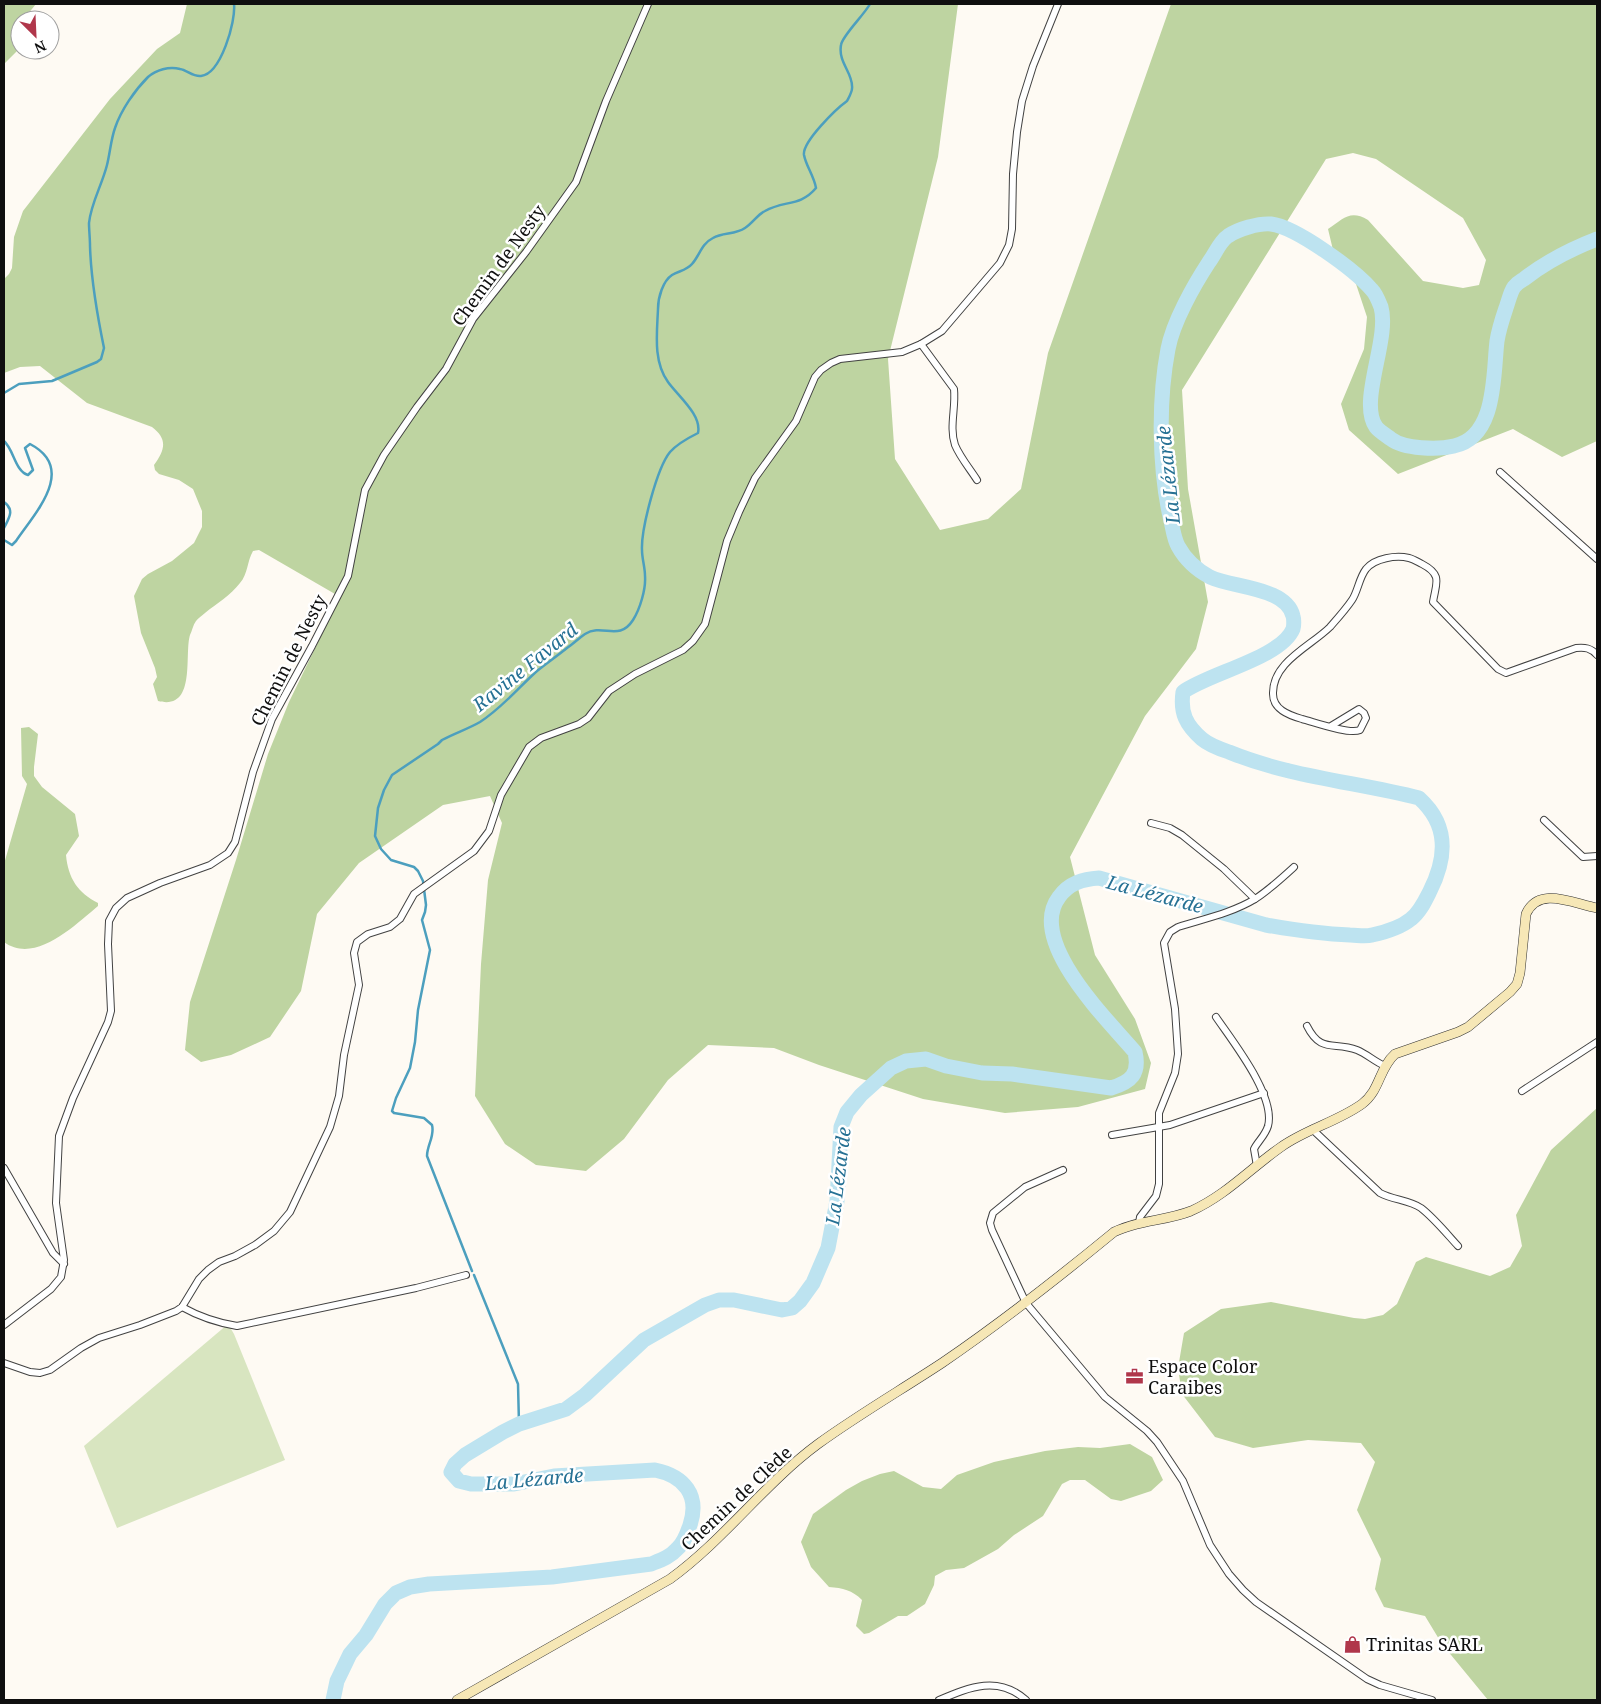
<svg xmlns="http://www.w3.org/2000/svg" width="1601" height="1704" font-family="'Noto Serif',serif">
<rect width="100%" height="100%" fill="#fefaf3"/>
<!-- green -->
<path fill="#d8e5c0" d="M228,1324L234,1334L285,1460L117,1528L84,1446Z"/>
<!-- forest -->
<g fill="#bed4a1">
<path d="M4,4H36L23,20H20L19,49L4,64Z"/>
<path d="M187,4H958L938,157L888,359L895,459L940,530L988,519L1021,489L1048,353L1171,4H1597V441L1562,457L1513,429L1398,474L1349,430L1341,404L1364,349L1367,317L1352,272L1333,250L1328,229C1343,219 1350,209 1368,220L1423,281L1463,288L1479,285L1486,260L1463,218L1376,159L1353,153L1326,159L1182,390L1188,489L1208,602L1196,649L1145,716L1070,857L1095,955L1135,1019L1151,1063L1145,1089L1078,1107L1005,1113L923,1099L819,1065L774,1048L708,1045L668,1080L624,1139L586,1171L536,1165L505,1144L475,1096L481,964L488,880L502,823L490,796L443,805L359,863L317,914L301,991L270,1037L231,1055L201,1062L185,1050L190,1002L236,860L268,754L289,702L336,605L335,594L259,550L253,551C247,561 248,574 240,583C231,595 216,604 205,613C202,616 198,618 196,621C193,625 192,631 190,635C184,654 197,711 158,701L153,684L157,677L155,668L141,633L134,596L142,579L148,574L172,561L194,543L202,527V511L193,489L179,480L159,474L155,470L154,465C165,450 168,439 152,427L87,403L40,366L20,367L4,373V279L9,274L12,268L14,237L23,211L110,99L157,49L180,33Z"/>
<path d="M29,727L38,734L34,767V776L42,787L75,814L79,836L66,855C68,878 78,893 98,903V906C75,925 35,965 4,942V864L27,784L22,776L21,728Z"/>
<path d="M1597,1108V1700H1488L1442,1644L1425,1616L1384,1607L1375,1589L1381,1559L1357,1510L1375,1462L1361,1443L1308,1440L1253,1448L1215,1437L1182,1394L1178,1368L1184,1333L1221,1309L1271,1302L1354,1318L1365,1319L1383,1315L1397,1304L1416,1262L1426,1257L1490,1276L1510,1267L1522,1246L1516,1215L1551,1150Z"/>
<path d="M1130,1444L1152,1457L1163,1480L1151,1491L1121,1501L1111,1499L1085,1480H1070L1062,1484L1043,1516L1014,1535L998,1549L964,1568L946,1570L935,1576L934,1585L925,1604L907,1616H898L869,1633L864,1634L856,1626L862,1600C852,1590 843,1588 829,1587L811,1567L801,1542L813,1514L846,1490L862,1481L880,1474L894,1471L923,1487L941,1489L957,1475L994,1462L1045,1451L1078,1447L1100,1448Z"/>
</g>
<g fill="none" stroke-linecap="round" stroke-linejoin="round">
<!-- stream -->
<g stroke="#4c9fbe" stroke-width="2.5">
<path d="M4,393L19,384L52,381L97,362L101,359L104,348C97,314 91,280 90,246C90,238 89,230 89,223C91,203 102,185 107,165C110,153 111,139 115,128C121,110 135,90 148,77C156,70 169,66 180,69C187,70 193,77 201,76C221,74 236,21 234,4"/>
<path d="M4,441C14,450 15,471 28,475L33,470L25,448L30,444C78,469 34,514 16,541L12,545L4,540"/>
<path d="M4,502C15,510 9,518 4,528"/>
<path d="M472,1271L427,1156C427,1145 435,1136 432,1125L424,1118L394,1113L392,1111L396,1098L410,1068L415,1042L418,1010L430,950L422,920L425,912L426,905L423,881L418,871L414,867L391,860L381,849L375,836L378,808L384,790L392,775L438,744L442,740C455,733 468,729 480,722C502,708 518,688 537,671C547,663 557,656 567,648C573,644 579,638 585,634C603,623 619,642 633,620C640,609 646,589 645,576C645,567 642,559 642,550C641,529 657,468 670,452C677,444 688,438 698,433C702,415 678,396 668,382C653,361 657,333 658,309C658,297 663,281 672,275C679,271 687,270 692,264C700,255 701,244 713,238C723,232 735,235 745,228C753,223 757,215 765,211C784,200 800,207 816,188C814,176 806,166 804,155C802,142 836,109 847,101C849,97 853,91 852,86C852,72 838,62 841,45C842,36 864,15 870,4"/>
<path d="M474,1275L518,1384L519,1424"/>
</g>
<!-- river -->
<path stroke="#bde3f0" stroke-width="15" d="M333,1700L337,1681L350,1654L366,1635L385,1604L396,1593L410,1587L429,1584L552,1577L651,1564C661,1560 670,1557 677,1549C684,1543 687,1534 690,1525C700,1495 684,1476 655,1470L554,1476L514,1484H471L459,1481L451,1472L455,1464L465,1455L503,1432L519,1424L566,1409L585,1395L644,1340L705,1305L719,1300H734L782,1310L792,1308L800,1301L813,1283L828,1248L837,1201L841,1127L847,1112L861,1095L891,1068L906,1061L926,1059L946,1066L982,1073L1012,1074L1111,1088C1131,1082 1140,1074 1135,1052C1108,1020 1026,941 1059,897C1069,883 1083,879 1099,878L1266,925C1294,930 1321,934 1350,935C1357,935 1365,937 1372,935C1386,932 1400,928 1411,919C1420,912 1425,901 1430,891C1447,857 1449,825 1419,798C1356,782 1290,777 1229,752C1220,749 1209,745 1202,739C1186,725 1180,713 1183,692C1209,673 1281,658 1293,629C1294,626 1294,619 1293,616C1286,587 1233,588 1210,577C1197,570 1185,559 1178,546C1174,539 1173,529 1171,521C1159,470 1158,401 1168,349C1173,322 1194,285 1209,262C1215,254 1220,241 1228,236C1238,229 1259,223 1271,224C1296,227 1355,270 1372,290C1376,294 1379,302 1381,307C1390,339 1358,402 1376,427C1379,431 1387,436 1391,439C1404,449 1438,450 1454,446C1497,437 1493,374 1497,341C1499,328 1503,317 1507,305C1509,299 1511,291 1514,287C1517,283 1521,281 1524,279C1547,261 1571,249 1597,239"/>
<defs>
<g id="minor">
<path d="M921,344L954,389C956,408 949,427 955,445C960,457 970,469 977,480"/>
<path d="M1500,472L1597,559"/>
<path d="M1331,726L1359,709L1364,713L1366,718L1360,730C1349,735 1314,722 1302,719C1288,715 1273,709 1273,694C1272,662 1311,646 1330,627C1337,619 1346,609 1352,600C1358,591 1359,578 1366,569C1375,558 1396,555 1409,558C1413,559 1418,562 1422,564C1443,575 1436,583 1433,602L1498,669L1506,673L1576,648C1585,647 1591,648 1597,655"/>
<path d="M1544,820L1583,857L1597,856"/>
<path d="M1151,823L1170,828L1182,835L1224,869L1255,899"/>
<path d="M1216,1017C1233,1042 1276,1096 1268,1126C1265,1136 1258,1141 1254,1149L1257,1166"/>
<path d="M1307,1026C1321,1054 1334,1041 1357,1050C1367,1054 1375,1062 1385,1066"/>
<path d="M1522,1091L1597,1042"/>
<path d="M1312,1129L1380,1193C1393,1200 1409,1200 1421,1208C1434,1218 1447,1234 1458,1246"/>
<path d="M1112,1135L1170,1125L1264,1093"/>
<path d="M4,1168L53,1253L64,1264"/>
<path d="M1063,1170L1025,1187L993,1213L990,1223L992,1230L1026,1303L1105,1397L1147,1431L1157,1442L1183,1481L1210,1545L1229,1574L1243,1590L1256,1602L1367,1679L1380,1685L1432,1700"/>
<path d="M1139,1223L1140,1217L1156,1196L1159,1184V1113L1175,1073L1178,1054L1175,1009L1164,943L1170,932L1178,927C1203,919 1232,913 1255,899C1269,890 1282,878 1294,867"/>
<path d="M182,1307C198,1316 219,1323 237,1326L416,1288L466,1275"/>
<path d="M4,1325L51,1289L61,1277L64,1260L56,1203L59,1136L73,1098L108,1022L111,1011L108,944L109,921L116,908L127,898L160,883L210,865L228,853L235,842L253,772L272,719L312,646L348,576L365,490L384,455L417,407L446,369L473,319L526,252L576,182L606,101L648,4"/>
<path d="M4,1363L30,1372L40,1373L50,1370L81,1348L99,1338L140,1325L176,1311L182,1307L199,1279L208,1270L219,1262L235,1256L255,1245L274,1231L290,1212L330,1127L339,1096L344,1055L359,985L354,953L357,942L368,934L390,927L400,919L414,894L474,851L489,831L501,795L529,747L541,738L579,724L588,718L609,691L635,674L683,650L693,641L705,624L727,541L739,512L755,478L796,421L815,377L821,370L831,363L840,359L902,352L921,344L942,331L1000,263L1009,245L1012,229L1013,174L1017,132L1022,101L1033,66L1058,4"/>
<path d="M939,1700C970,1687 998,1675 1026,1700"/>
</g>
<path id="secondary" d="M457,1700L670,1579C724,1540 765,1483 818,1444C858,1415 901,1390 942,1363C1002,1322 1058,1278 1114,1232C1138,1220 1166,1221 1191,1211C1225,1196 1251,1168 1281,1147C1306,1129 1337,1122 1362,1104C1380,1091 1379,1068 1395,1054L1458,1032L1468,1027L1510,992L1517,984L1520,973L1526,914C1539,885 1574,904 1597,908"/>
</defs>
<!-- minor casing -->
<use href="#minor" stroke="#424242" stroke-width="8"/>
<!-- secondary casing -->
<use href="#secondary" stroke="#313131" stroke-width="10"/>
<!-- minor -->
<use href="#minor" stroke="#fff" stroke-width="6"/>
<!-- secondary -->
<use href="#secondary" stroke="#f6e7b6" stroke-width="9"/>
</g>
<!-- icons -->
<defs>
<symbol id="office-bare" viewBox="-9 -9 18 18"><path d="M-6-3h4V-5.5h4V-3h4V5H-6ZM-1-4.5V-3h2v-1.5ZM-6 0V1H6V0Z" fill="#b0374b" stroke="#fff" stroke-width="2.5" paint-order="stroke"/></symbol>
<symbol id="shop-bare" viewBox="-9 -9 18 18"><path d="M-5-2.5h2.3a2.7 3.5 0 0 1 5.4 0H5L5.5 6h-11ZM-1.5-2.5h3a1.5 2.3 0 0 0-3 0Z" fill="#b0374b" stroke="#fff" stroke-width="2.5" paint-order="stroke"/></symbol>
</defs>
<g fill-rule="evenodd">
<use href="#office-bare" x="1122" y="1364" width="25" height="25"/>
<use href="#shop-bare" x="1340" y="1632" width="25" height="25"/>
</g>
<g text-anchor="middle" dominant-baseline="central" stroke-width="5" stroke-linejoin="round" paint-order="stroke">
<!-- street labels -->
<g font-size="18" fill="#0f0f0f" stroke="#fff">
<text transform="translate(498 265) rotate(-54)">Chemin de Nesty</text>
<text transform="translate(288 660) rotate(-63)">Chemin de Nesty</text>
<text transform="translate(736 1498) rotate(-43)">Chemin de Clède</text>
</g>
<!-- poi labels -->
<g font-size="18" fill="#0f0f0f" stroke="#fff" text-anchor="start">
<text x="1148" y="1366">Espace Color<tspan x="1148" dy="21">Caraibes</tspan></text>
<text x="1366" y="1644">Trinitas SARL</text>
</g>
<!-- water labels -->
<g font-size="19" font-style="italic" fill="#267194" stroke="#fff">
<text transform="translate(1168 475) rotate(-96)">La Lézarde</text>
<text transform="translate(525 667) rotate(-39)">Ravine Favard</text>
<text transform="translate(1155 894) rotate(15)">La Lézarde</text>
<text transform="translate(838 1176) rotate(-83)">La Lézarde</text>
<text transform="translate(534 1479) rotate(-5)">La Lézarde</text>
</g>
</g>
<!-- border -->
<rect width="1601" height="1704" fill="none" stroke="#0f0f0f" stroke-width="10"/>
<!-- north arrow -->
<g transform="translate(35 35) rotate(156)"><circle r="24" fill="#ffffff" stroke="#9f9f9f"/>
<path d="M0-4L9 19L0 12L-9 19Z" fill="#b0374b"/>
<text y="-8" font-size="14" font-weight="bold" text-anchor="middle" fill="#0f0f0f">N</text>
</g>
</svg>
